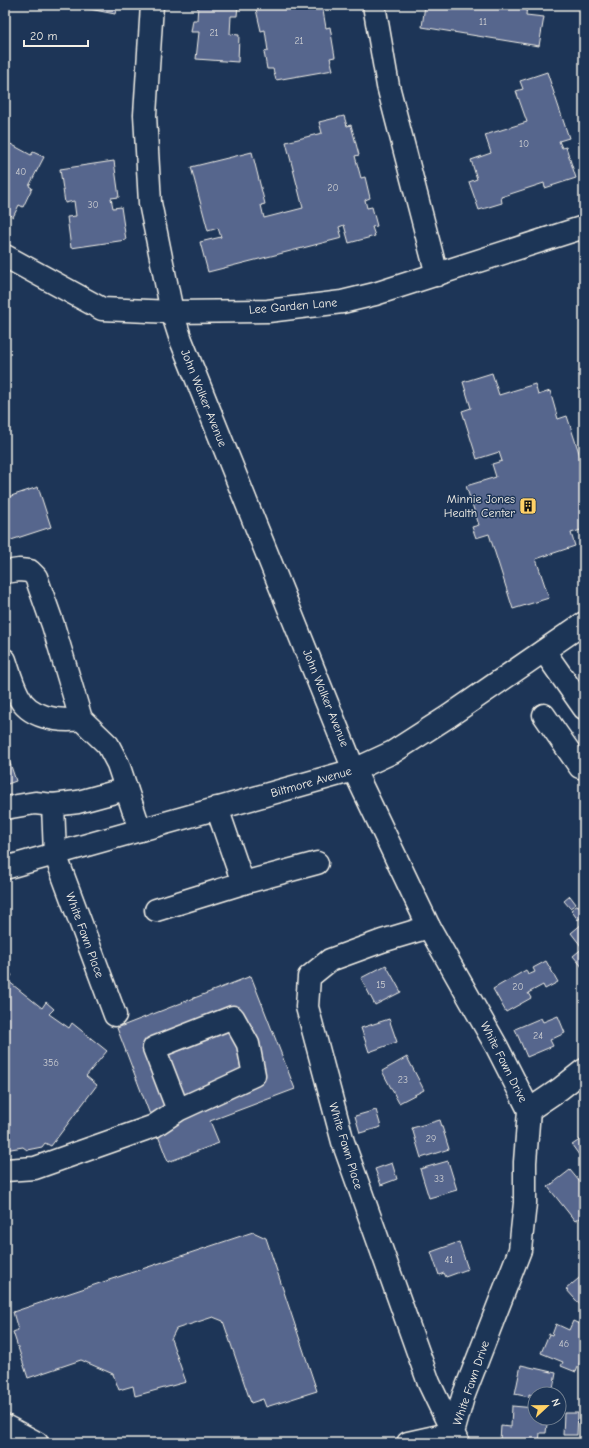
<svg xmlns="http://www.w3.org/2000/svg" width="589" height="1448" font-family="'Comic Neue',sans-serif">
<rect width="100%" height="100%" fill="#1d3557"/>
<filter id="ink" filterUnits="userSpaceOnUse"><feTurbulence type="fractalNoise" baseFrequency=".025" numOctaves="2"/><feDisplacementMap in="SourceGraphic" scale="8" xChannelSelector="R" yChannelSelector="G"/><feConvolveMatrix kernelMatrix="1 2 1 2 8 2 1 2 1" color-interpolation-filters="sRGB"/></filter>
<g filter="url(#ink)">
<!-- building -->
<g fill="#57668d" stroke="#f4f1e8">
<path d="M69,5H117L115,14Z"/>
<path d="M198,5H238L237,16H231L230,34L239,35L238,62L196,59L199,32H191L193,20H197Z"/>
<path d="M255,5H322L326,28L330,27L335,57L330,58L333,70L276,80L273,69H267L264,52L268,51L265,30L261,31Z"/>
<path d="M425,5H527L526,15L544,17L539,46L422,27Z"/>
<path d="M547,72L569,138L559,141L562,148L566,147L576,178L545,188L544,183L501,197L502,203L479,210L469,182L477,179L471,160L491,153L485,135L527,122L516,91L523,89L520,81Z"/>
<path d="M344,116L347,126L351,125L359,155L355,156L361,178L365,177L370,198L365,200L367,208L372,207L377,226L372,227L375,236L349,243L344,225L339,227L342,238L208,272L200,242L221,237L218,228L208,231L191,167L252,152L265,204L261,205L264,218L303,208L286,142L322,133L319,122Z"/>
<path d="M5,141L31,155L33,152L44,157L29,186L32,188L23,207L19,205L13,217L5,212Z"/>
<path d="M114,161L119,197L111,198L113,208L121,207L126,240L71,248L67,217L76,216L74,201L65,203L60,169Z"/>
<path d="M492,373L499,395L535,384L538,395L550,391L558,419L567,416L584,468V529L571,533L575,546L536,559L549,598L513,609L489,534L476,538L472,527L479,525L466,486L496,477L492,464L502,461L499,452L477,459L462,411L471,408L463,382Z"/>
<path d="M38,487L51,527L5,542V498Z"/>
<path d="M5,748L16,781L5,785Z"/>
<path d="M570,896L576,904L570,908L564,901Z"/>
<path d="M578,905L584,915L578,920L571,910Z"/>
<path d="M583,923L584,943L581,946L571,933Z"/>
<path d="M584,947V969L573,956Z"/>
<path d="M546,961L558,982L545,989L543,985L528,993L531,998L506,1012L493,989L526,970L528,975L535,972L533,968Z"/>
<path d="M386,965L401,992L375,1005L361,978Z"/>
<path d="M5,969L12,975L8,981L42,1008L46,1002L54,1009L49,1014L69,1028L72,1023L107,1051L86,1076L97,1085L51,1146L45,1143L42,1147L27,1150L23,1147L5,1150Z"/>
<path d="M251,976L295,1089L210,1121L219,1143L168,1162L117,1028Z"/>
<path d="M558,1016L565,1033L550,1040L553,1046L527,1057L515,1029L541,1018L543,1022Z"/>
<path d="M389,1019L397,1042L369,1052L361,1028Z"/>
<path d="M407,1057L424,1090L399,1103L382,1071Z"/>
<path d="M376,1110L381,1127L360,1133L355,1116Z"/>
<path d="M440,1120L449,1149L421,1158L412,1128Z"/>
<path d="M584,1137V1162L572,1145Z"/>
<path d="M448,1161L457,1190L429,1198L420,1169Z"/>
<path d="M392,1163L397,1179L381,1185L375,1169Z"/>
<path d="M570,1170L584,1187V1224L579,1218L575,1221L548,1187Z"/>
<path d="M253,1232L266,1238L317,1391L266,1407L263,1399L251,1403L223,1321L213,1317L176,1329L171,1339L186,1382L135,1396L133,1386L119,1390L113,1374L81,1360L28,1378L13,1332L18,1330L13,1312Z"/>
<path d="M459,1242L468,1269L446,1277L444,1273L439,1275L431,1252Z"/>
<path d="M584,1274V1307L583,1308L566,1289Z"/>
<path d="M573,1321L584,1326L581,1334L584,1335V1352L576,1372L561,1366L563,1362L541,1353L549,1334L552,1335L556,1324L569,1330Z"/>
<path d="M521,1365L556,1373L552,1394H535V1396L529,1394V1397L515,1394Z"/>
<path d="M512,1406L535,1408V1418H541V1424H547L546,1433H540L539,1443L500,1440L501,1426L511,1427Z"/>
<path d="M564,1413H578L577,1435H563Z"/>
</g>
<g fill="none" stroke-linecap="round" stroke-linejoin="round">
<defs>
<g id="minor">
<path d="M152,5L145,115L150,203L172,312L181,340L354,770L429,927L497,1047L529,1110L525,1162V1203L520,1250L463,1397L453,1433L458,1443"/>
<path d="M374,5L388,86L437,275"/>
<path d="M5,256L102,309L172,312L268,311L342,302L375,294L584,227"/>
<path d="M5,572L19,570L30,571L36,577L53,625L81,719L108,745L118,764L140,830"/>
<path d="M544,651L584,708"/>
<path d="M5,660C9,672 12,684 18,695C28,718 59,722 81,719"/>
<path d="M544,715L580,767L584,764"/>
<path d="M5,808L35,803L53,805"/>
<path d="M243,883L317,863"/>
<path d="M156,910L243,883L217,808"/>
<path d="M115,1015L55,854L53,805L78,802L126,789"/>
<path d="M529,1110L560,1089L584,1070"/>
<path d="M5,1170L35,1168L154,1126L178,1110L254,1075L248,1044L233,1017L154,1048L178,1110"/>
<path d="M5,1426L37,1443"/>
<path d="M408,1443L453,1433L429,1383L343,1142L307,1007L309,977L330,960L382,941L429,927"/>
</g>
<path id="major" d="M5,868L354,770L393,752L449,716L584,623"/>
</defs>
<!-- minor casing -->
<use href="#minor" stroke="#f4f1e8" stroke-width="25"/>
<!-- major casing -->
<use href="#major" stroke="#f4f1e8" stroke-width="25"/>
<!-- minor -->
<use href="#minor" stroke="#1d3557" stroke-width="22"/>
<!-- major -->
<use href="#major" stroke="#1d3557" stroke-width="22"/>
</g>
</g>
<!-- icons -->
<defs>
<symbol id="building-square" viewBox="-11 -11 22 22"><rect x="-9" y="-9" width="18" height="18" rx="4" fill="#ffd166" stroke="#1d3557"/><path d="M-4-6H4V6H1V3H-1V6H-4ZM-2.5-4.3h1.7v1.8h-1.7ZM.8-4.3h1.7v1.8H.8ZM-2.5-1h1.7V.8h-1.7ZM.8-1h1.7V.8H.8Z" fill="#111"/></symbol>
</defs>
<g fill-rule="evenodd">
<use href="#building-square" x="518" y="496" width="20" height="20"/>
</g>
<g text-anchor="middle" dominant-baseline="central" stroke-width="3" stroke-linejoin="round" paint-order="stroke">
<!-- number labels -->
<g font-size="10" fill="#cdced1">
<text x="483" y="22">11</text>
<text x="214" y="33">21</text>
<text x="299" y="41">21</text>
<text x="524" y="144">10</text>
<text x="21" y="172">40</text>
<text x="333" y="188">20</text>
<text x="93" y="205">30</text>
<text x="381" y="985">15</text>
<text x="518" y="987">20</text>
<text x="538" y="1036">24</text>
<text x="51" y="1063">356</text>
<text x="403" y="1080">23</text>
<text x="431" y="1139">29</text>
<text x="439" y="1179">33</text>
<text x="449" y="1260">41</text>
<text x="564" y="1344">46</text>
</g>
<!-- street labels -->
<g font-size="12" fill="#f4f1e8" stroke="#1d3557">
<text transform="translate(293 306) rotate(-5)">Lee Garden Lane</text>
<text transform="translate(204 398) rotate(68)">John Walker Avenue</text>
<text transform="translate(326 698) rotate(68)">John Walker Avenue</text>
<text transform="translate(311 782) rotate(-16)">Biltmore Avenue</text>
<text transform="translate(85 935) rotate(70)">White Fawn Place</text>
<text transform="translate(504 1062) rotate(63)">White Fawn Drive</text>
<text transform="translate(346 1146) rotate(73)">White Fawn Place</text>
<text transform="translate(471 1383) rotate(-71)">White Fawn Drive</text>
</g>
<!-- poi labels -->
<g font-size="12" fill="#f4f1e8" stroke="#1d3557" text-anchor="end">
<text x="515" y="499">Minnie Jones<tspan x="515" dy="14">Health Center</tspan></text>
</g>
</g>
<!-- margin -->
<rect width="589" height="1448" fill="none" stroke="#1d3557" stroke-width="20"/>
<rect x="10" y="10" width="569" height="1428" fill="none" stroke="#f4f1e8" stroke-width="1.5" filter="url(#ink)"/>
<!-- north arrow -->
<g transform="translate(547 1406) rotate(68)"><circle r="19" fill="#1d3557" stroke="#738091"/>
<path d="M0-3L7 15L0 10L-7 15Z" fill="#ffd166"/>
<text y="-6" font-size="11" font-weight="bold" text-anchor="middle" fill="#f4f1e8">N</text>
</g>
<!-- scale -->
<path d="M24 40v6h64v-6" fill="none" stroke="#f4f1e8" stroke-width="2"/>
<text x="30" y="40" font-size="12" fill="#f4f1e8" stroke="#1d3557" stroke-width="3" paint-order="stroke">20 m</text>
</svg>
